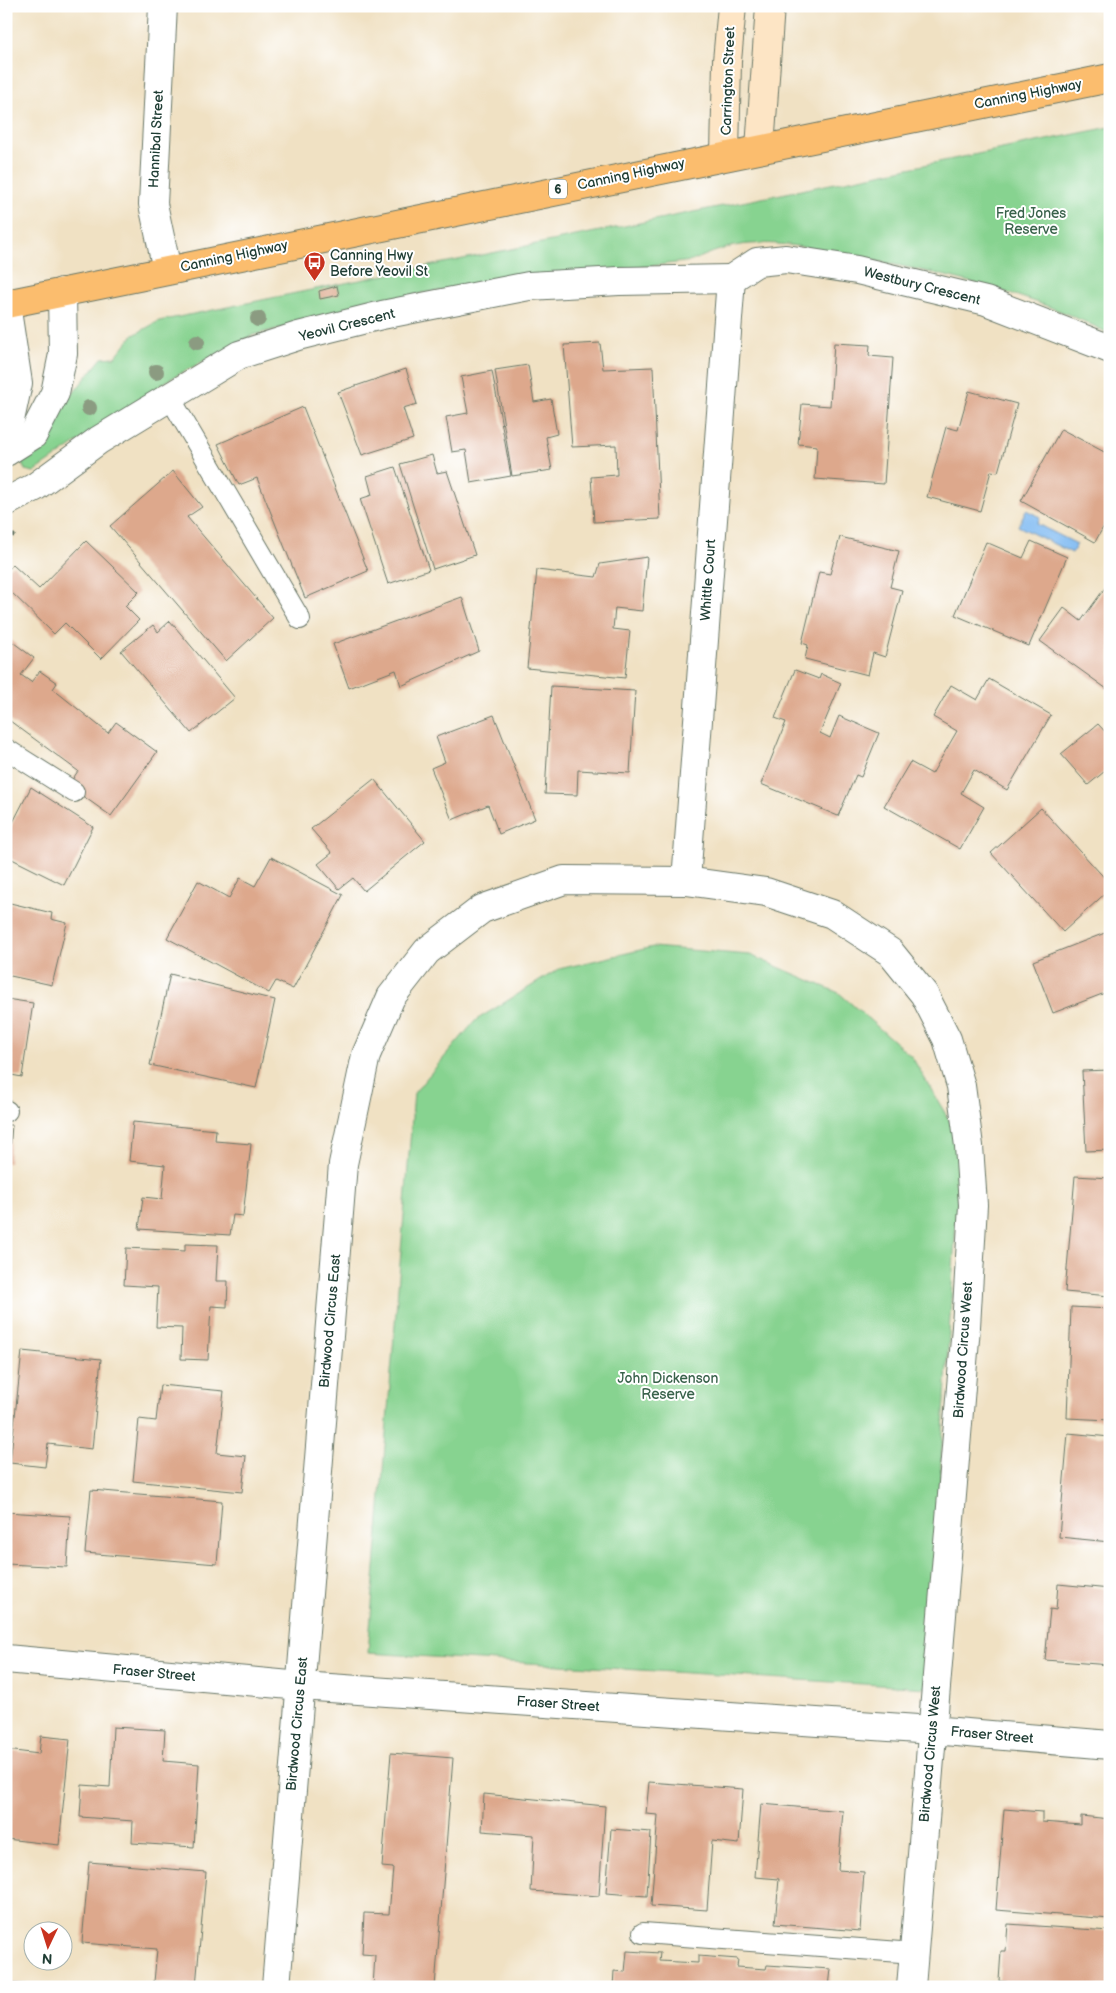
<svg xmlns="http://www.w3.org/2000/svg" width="1116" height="1993" font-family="'Balsamiq Sans',sans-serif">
<rect width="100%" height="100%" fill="#fff"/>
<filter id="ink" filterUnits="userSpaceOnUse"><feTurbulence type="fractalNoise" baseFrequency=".02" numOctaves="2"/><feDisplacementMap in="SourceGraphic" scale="10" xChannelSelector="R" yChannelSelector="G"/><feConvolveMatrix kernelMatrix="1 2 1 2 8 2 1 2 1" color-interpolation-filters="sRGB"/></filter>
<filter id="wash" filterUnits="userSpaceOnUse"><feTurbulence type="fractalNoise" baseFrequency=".0096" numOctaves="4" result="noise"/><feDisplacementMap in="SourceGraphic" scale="20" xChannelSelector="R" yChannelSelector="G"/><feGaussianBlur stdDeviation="1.12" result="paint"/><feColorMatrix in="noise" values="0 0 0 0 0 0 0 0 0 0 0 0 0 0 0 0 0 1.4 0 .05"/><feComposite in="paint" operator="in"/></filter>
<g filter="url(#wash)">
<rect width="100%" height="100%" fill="#f0e1c3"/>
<!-- green -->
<g fill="#87d390" stroke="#538862">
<path d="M1110,127V334C1030,292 939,273 851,256C818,250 784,241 750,244C729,245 710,253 692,261L422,293L253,335L170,379L34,472L25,470L21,461L33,442L102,358L115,357L132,336L159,321Z"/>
<path d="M653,947L750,955L839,993L912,1057L961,1140L927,1688L368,1653L414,1093L476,1020L559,969Z"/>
</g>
<!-- water -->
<path fill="#81bbf2" stroke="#507c93" d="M1026,510L1040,517L1037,524L1077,544L1072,553L1018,526Z"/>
<g id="blocks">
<!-- building -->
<g fill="#dda88c">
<path d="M337,286L339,295L320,299L319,291Z"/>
<path d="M600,343L603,369L653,367L660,519L594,522L591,477L617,475L616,445L572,447L564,345Z"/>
<path d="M834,343L870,345L869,356L893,358L884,484L815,479L817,446L798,444L802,404L830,406Z"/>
<path d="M528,365L534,402L551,399L557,434L546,437L552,470L512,476L495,370Z"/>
<path d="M406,369L417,404L403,408L413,439L362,455L338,392Z"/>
<path d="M492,371L511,476L471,483L466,450L452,452L446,417L468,413L461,377Z"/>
<path d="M969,391L1017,404L998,472L991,471L980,511L927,497L946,427L958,430Z"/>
<path d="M303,407L368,571L305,598L257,478L239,485L218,444Z"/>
<path d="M1061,429L1110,455V515L1095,542L1021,501Z"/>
<path d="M432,455L437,473L447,471L475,555L433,569L400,464Z"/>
<path d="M395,467L429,570L388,584L360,499L372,495L367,476Z"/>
<path d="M173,471L202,507L187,517L273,618L226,661L110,526Z"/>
<path d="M840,537L899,551L890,587L902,590L885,657L873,653L868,675L805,659L808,645L802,643L819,572L830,574Z"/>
<path d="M86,541L139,592L125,606L139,620L101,659L65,623L54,634L6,587V571L13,565L39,589Z"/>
<path d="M1031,541L1067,557L1029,646L955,615L986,542L1023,558Z"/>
<path d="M647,557L642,611L615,608L613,629L630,631L625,678L527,668L537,570L596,577L600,564Z"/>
<path d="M1107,585L1110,587V684L1107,689L1040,641L1064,608L1081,621Z"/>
<path d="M462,597L479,651L401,686L396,670L349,688L333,644Z"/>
<path d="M170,621L235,698L191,733L121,651L153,625L158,632Z"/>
<path d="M6,637L34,658L21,675L31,682L40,671L57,683L53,689L108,733L116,722L157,752L111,816L80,794L84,789L72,780L78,771L6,718L10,711L6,709Z"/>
<path d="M795,670L819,679L821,674L841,683L820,733L830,738L839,716L879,733L861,777L856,775L838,816L761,784L786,722L775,718Z"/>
<path d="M989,679L1051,715L1007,790L974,770L961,793L984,807L960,849L884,806L910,762L932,774L957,731L933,717L951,685L977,700Z"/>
<path d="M551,686L635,691L630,773L578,770L577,795L545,794Z"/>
<path d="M494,715L535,819L499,834L488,805L452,820L431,768L445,762L436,737Z"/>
<path d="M1098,724L1110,737V767L1088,785L1061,754Z"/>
<path d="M374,779L425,841L364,891L353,878L339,889L318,864L332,853L311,829Z"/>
<path d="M31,787L93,827L64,885L6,856V836Z"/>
<path d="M1041,808L1110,884V889L1063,932L991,853Z"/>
<path d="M271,857L343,895L293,989L276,981L269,993L167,938L198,881L229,898L240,878L255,886Z"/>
<path d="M6,902L52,913L51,919L67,923L52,985L6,975Z"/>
<path d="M1110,931V991L1053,1013L1033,961Z"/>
<path d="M170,974L275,1000L256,1088L150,1065Z"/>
<path d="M6,999L33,1003L22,1077L6,1074Z"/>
<path d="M1110,1070V1150L1086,1151L1082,1071Z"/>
<path d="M133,1122L216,1130L215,1141L251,1144L243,1216L233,1215L230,1235L139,1229L143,1197L162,1199L165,1165L129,1161Z"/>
<path d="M6,1125H12L9,1163H6Z"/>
<path d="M1075,1176L1110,1178V1296L1065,1292Z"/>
<path d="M185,1244L218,1245L216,1281H228L227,1307L211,1306L208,1360L181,1359L182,1328L156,1327L158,1287L124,1285L126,1248L185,1251Z"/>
<path d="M1071,1307L1110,1309V1337H1108L1107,1350H1110V1420L1067,1418Z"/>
<path d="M22,1351L101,1359L92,1449L48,1444L45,1467L10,1463Z"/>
<path d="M160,1385L224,1391L217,1453L246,1456L242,1492L133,1481L139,1419L156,1421Z"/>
<path d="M1068,1433L1110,1437V1542L1059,1537Z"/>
<path d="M6,1480H9L8,1503H6Z"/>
<path d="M91,1490L222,1501L217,1564L85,1553Z"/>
<path d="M6,1512L70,1516L67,1567L6,1564Z"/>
<path d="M1058,1584L1110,1589V1665L1045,1660L1050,1609L1056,1610Z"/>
<path d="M113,1727L165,1730L163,1761L199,1764L194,1847L132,1843L133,1821L80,1817L82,1785L110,1787Z"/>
<path d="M41,1736L70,1739L59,1845L6,1839V1750L39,1754Z"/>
<path d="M391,1753L453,1758L435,1987H373L375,1955L362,1954L364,1913L389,1914L393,1868L382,1867Z"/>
<path d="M649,1782L743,1789L739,1844L712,1841L707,1910L651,1906L658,1815L646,1814Z"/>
<path d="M484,1794L605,1806L599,1896L531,1891L534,1835L482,1831Z"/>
<path d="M761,1804L843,1811L838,1870L864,1872L860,1931L775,1924L779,1879L755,1877Z"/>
<path d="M1004,1809L1042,1812V1822L1081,1825V1816L1110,1819V1919L996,1910Z"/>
<path d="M611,1829L651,1832L647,1896L606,1893Z"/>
<path d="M89,1862L206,1872L196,1986L154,1982L157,1949L82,1943Z"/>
<path d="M1008,1924L1110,1931V1987H1007V1982L999,1981L1001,1951H1006Z"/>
<path d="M627,1951L660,1953L659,1961L698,1963V1956L738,1959L737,1967L766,1969L767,1965L831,1969L829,1987H613L614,1971L625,1972Z"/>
<path d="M6,1983L33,1985V1987H6Z"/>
</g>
</g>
</g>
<g filter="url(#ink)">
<use href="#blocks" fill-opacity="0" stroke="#687666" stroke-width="1"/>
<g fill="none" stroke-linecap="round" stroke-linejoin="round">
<defs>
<g id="service">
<path d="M169,396L300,619"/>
<path d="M6,749L74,792"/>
<path d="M6,1111H7"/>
<path d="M643,1933L914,1953"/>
</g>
<g id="minor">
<path d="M163,6L153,204L167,270"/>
<path d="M731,279L757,262L786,259L857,270L986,301L1110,349"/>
<path d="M6,439L18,383L6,304"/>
<path d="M6,452L33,435L55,393L63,354L62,292"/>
<path d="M6,502L35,487L99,440L239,355L298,336L382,315L529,286L619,281L731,279"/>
<path d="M686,881L731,279"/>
<path d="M6,1659L301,1686L932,1730L1110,1745"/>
<path d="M276,1987L343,1164L366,1055L391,997L427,951L482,909L564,880L686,881L766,892L832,914L890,952L924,994L947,1039L961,1086L969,1146L973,1205L966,1327L911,1987"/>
</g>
<g id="secondary">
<path d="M760,148L770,6"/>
<path d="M725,155L727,61L732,6"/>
</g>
<path id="trunk" d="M6,304L1110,78"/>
</defs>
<!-- service casing -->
<use href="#service" stroke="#687666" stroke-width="22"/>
<!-- minor casing -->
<use href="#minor" stroke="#687666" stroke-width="30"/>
<!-- secondary casing -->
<use href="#secondary" stroke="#687666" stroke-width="30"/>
<!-- trunk casing -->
<use href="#trunk" stroke="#687666" stroke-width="30"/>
<!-- path -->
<path stroke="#687666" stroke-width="3" stroke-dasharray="4 4" stroke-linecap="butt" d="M6,542L15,534"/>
<!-- service -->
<use href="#service" stroke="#fff" stroke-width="20"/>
<!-- minor -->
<use href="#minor" stroke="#fff" stroke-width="28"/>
<!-- secondary -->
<use href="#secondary" stroke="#fde5c5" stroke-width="28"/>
<!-- trunk -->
<use href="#trunk" stroke="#fbbd6e" stroke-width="28"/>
</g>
<!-- trees -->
<g fill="#8b9b81">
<circle cx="258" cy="319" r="8"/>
<circle cx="197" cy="342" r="8"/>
<circle cx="156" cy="372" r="8"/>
<circle cx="89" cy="408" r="8"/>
</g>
</g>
<!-- icons -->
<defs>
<symbol id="bus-pin" viewBox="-11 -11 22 30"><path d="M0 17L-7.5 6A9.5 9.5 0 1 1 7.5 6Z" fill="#c8321e" stroke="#fff"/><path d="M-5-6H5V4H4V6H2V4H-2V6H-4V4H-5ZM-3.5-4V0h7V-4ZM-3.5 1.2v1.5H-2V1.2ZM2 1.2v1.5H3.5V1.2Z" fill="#fff"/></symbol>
</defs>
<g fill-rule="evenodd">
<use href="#bus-pin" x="302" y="250" width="25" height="34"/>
</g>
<g text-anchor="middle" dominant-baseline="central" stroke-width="4" stroke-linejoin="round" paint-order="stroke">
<!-- shield labels -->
<rect fill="#fff" stroke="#627771" stroke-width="1" x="549" y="179.5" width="18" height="19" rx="4"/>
<g font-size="12" font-weight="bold" fill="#1f3d34">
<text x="558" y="189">6</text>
</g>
<!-- street labels -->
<g font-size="14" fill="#1f3d34" stroke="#fff">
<text transform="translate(728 81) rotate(-88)">Carrington Street</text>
<text transform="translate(1028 94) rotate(-11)">Canning Highway</text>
<text transform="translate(156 139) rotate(-87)">Hannibal Street</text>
<text transform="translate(631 174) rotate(-12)">Canning Highway</text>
<text transform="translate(234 256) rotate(-12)">Canning Highway</text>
<text transform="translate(922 286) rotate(14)">Westbury Crescent</text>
<text transform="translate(347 325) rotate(-14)">Yeovil Crescent</text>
<text transform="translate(708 580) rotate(-86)">Whittle Court</text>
<text transform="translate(330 1321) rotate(-85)">Birdwood Circus East</text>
<text transform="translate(963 1350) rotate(-86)">Birdwood Circus West</text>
<text transform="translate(154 1673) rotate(5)">Fraser Street</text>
<text transform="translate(558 1704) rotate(4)">Fraser Street</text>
<text transform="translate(297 1724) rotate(-85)">Birdwood Circus East</text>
<text transform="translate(992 1735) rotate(5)">Fraser Street</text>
<text transform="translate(930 1754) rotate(-85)">Birdwood Circus West</text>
</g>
<!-- park labels -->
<g font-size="14" fill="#39624b" stroke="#fff">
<text x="1031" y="213">Fred Jones<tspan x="1031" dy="16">Reserve</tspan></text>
<text x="668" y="1378">John Dickenson<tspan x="668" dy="16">Reserve</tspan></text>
</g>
<!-- poi labels -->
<g font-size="14" fill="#1f3d34" stroke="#fff" text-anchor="start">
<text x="330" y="255">Canning Hwy<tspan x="330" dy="16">Before Yeovil St</tspan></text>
</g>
</g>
<!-- margin -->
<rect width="1116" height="1993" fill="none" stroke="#fff" stroke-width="25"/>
<!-- north arrow -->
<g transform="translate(48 1946) rotate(184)"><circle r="24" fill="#ffffff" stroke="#a5b1ae"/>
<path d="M0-4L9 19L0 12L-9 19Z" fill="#c8321e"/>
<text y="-8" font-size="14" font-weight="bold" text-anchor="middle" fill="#1f3d34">N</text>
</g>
</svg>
